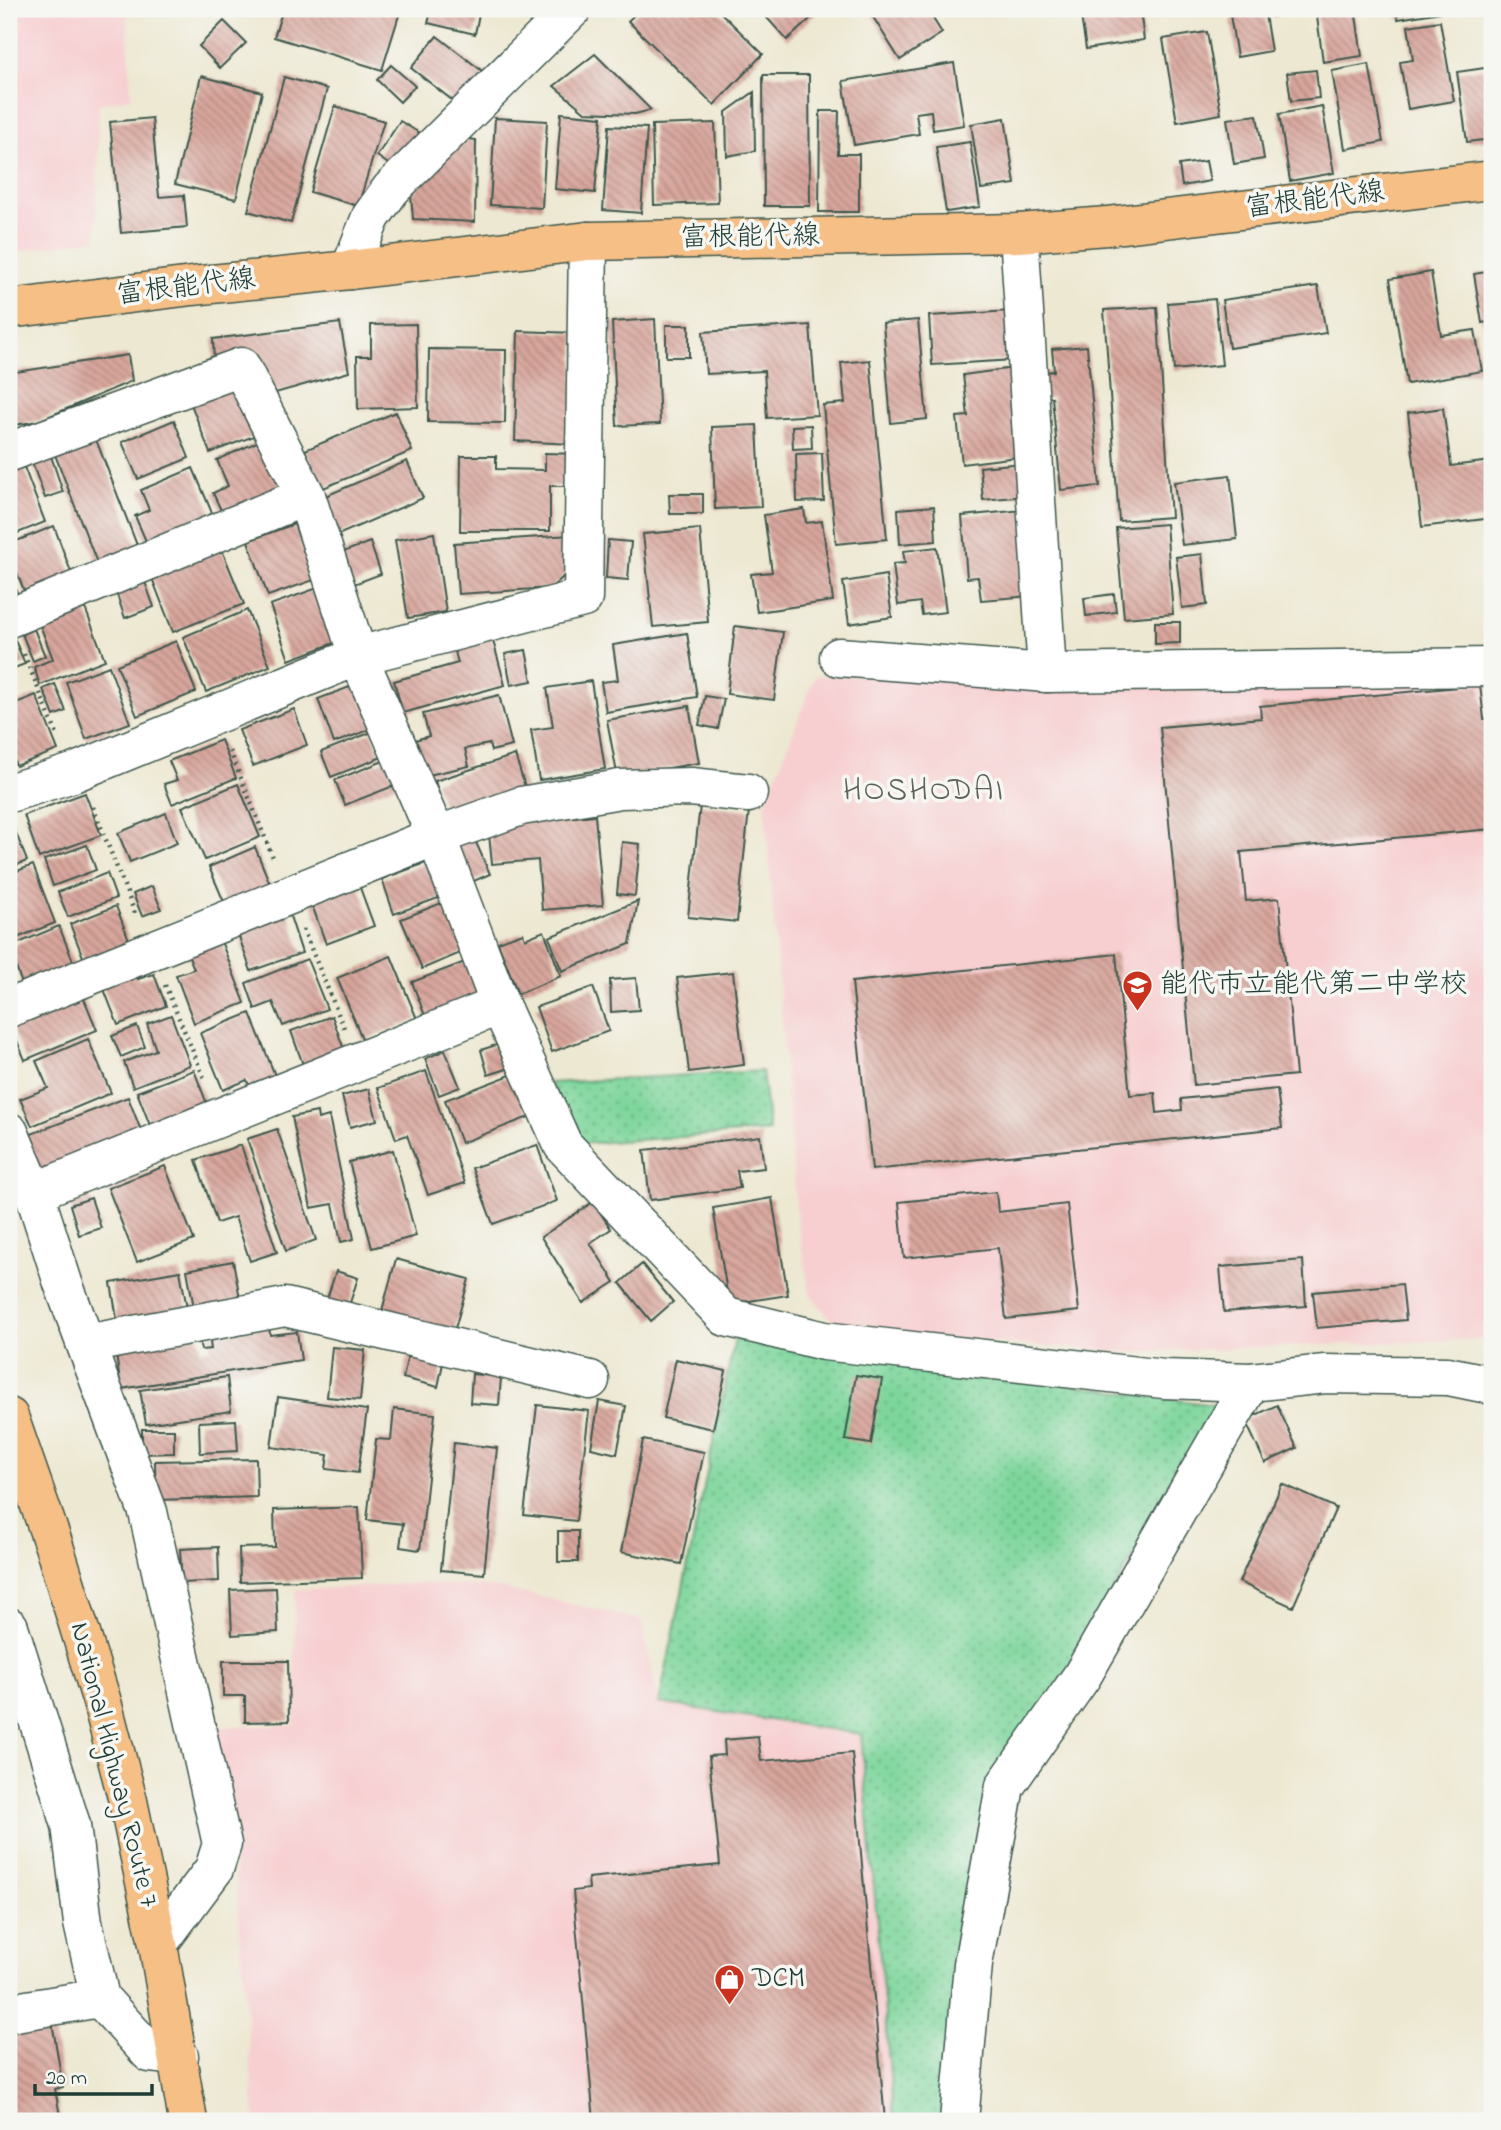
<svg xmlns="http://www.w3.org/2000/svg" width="1501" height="2130" font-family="'Indie Flower','Klee One',sans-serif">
<defs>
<pattern id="grass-dots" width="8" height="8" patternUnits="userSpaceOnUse" patternTransform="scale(1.75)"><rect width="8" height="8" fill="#7dd69b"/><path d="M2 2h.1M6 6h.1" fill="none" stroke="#66af7f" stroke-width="1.8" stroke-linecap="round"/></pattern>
<pattern id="building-back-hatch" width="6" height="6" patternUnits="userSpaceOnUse" patternTransform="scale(1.75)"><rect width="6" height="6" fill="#d8a69c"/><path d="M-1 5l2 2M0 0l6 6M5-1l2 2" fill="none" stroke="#af8880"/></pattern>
</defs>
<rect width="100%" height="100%" fill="#f6f6f2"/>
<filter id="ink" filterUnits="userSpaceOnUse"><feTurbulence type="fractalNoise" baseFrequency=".0143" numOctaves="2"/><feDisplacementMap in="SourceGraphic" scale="14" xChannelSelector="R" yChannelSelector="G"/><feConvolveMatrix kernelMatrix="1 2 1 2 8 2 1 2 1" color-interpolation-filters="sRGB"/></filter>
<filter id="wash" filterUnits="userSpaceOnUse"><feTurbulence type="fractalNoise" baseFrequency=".00686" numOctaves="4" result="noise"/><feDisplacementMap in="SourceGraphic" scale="28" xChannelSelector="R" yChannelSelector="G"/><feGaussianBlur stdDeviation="1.57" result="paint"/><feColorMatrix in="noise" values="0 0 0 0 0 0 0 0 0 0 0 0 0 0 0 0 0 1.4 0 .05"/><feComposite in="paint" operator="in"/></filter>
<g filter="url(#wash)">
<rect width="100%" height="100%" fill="#ede8d1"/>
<!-- built -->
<g fill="#f7cfd1">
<path d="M9,9H127L131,98L99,104L96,239L9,253Z"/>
<path d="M815,676H1492V1339L1119,1352L839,1330L810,1294L797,1220L765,805Z"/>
<path d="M427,1583L501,1588L641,1620L659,1703L862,1734L894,2121H255L235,1871L213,1727L294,1725L295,1590Z"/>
</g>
<!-- grass -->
<g fill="url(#grass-dots)" stroke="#4e8a68" stroke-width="2">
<path d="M762,1071L769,1131L578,1144L550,1083Z"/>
<path d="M735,1338L1221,1406L995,1793L947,2121H894L861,1734L659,1703Z"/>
</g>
<g id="blocks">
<!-- building -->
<g fill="url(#building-back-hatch)">
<path d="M283,9H389L400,12L382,70L274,37Z"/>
<path d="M432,9H480L475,34L428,23Z"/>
<path d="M640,9H717L763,54L714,105L628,21Z"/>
<path d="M759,9H818L820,10L787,40Z"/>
<path d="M868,9H927L942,33L900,60Z"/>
<path d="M1080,9H1182V10L1141,17L1144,40L1086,49Z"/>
<path d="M1229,9H1264L1271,51L1237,57Z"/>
<path d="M1271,9H1307V11L1272,17Z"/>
<path d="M1316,9H1355L1362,56L1323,62Z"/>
<path d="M1396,9H1440L1441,12L1398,19Z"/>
<path d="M224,21L246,43L220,68L199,46Z"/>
<path d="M1440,21L1454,101L1408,109L1400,62L1413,60L1408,26Z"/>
<path d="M1207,32L1221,114L1177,122L1163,39Z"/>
<path d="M437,36L486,74L461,107L411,68Z"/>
<path d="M595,54L651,110L635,114L585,112L554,86Z"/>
<path d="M954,63L964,125L933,130L931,111L916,113L919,134L854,145L843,81Z"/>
<path d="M1369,64L1383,142L1345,149L1332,71Z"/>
<path d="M391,65L415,86L400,102L377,80Z"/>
<path d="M1492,67V139L1467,142L1457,72Z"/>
<path d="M1316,70L1319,98L1291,101L1287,73Z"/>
<path d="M763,75H809L810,206H764Z"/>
<path d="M201,76L262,92L236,199L175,184Z"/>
<path d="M284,77L327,89L291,223L248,211Z"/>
<path d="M754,92L755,151L727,156L726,112Z"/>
<path d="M335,106L384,121L358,206L310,192Z"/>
<path d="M1322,106L1334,173L1290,181L1279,114Z"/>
<path d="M820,111H839L838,154H859V212H819Z"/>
<path d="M561,113L602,117L595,193L555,189Z"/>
<path d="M1257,115L1264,159L1234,164L1227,119Z"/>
<path d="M152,118L159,197L184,195L187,227L121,233L110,122Z"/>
<path d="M495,118L547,121L542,208L490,205Z"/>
<path d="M1005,118L1015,184L981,189L971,124Z"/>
<path d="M400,121L421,134L397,170L377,156Z"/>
<path d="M715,123L718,203L654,205L652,125Z"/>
<path d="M609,126L647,128L641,213L603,210Z"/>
<path d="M462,138L476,140L475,222L413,219L411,195Z"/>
<path d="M970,142L980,207L946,212L936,147Z"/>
<path d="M1206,161L1210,181L1182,186L1179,165Z"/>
<path d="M1492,271V321L1482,323L1474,274Z"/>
<path d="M1431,272L1441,335L1475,330L1482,371L1407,384L1390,279Z"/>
<path d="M1318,286L1326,333L1229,348L1222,300Z"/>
<path d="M1215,299L1222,365L1174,370L1168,303Z"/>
<path d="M1157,307L1171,517L1119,521L1104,310Z"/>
<path d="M1011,311L1014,360L932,365L929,316Z"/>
<path d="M655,319L660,424L617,426L612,322Z"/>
<path d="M918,320L927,419L891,423L883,323Z"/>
<path d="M340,323L349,372L272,394L214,363L213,339Z"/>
<path d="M416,324L418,407L358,409L357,356H371V325Z"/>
<rect x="666" y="325" width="23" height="32"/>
<path d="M810,325L817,415L767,418L764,371L706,374L703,332Z"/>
<path d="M518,331L575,333L571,444L515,441Z"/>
<path d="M1087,346L1100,486L1061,490L1052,397L1038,399L1035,373L1054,371L1052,349Z"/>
<path d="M429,349L506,350L505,423L428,422Z"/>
<path d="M128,355L132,381L38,421L9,426V373Z"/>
<path d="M870,360L887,539L836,544L823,405L845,403L841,363Z"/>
<path d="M1014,368L1025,456L962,464L957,417L968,416L963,375Z"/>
<path d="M234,387L254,436L210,453L191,404Z"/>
<path d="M1443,408L1451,466L1492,461V518L1422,527L1408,413Z"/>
<path d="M396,412L412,451L321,489L305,450Z"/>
<path d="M174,420L189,458L138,479L122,442Z"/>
<path d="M757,425L761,507L715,509L712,427Z"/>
<path d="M811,425L812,448L793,449L792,426Z"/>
<path d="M95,437L140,553L99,568L54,452Z"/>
<path d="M266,438L288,492L225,519L213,493L228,486L217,460Z"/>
<path d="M50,453L63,492L45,498L31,460Z"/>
<path d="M545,453L576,454L575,486H550V531H460L461,456H496V469L545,470Z"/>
<path d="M822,453L824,501L797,502L796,454Z"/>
<path d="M407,461L423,498L338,535L321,498Z"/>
<path d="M1023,463L1026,496L983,500L980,467Z"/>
<path d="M24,467L45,522L13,535L9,524V473Z"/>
<path d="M193,468L215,520L149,548L135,516L149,510L141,490Z"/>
<path d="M1230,475L1237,539L1182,545L1174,482Z"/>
<path d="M669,494H703V514H670Z"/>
<path d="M934,506L936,541L900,544L898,509Z"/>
<path d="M804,509L806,523L822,521L833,601L757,612L751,574L772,572L764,515Z"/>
<path d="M1023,510L1031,596L981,600L978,577L967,578L962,516Z"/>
<path d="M294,524L314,580L268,596L248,541Z"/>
<path d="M1166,524L1173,614L1124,618L1116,528Z"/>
<path d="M54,526L75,583L28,601L9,552V544Z"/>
<path d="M700,529L708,622L653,627L643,534Z"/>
<path d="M434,533L446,612L408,618L395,540Z"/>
<path d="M570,535L573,568L551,588L458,594L454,543Z"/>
<path d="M608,540L631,542L628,580L606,578Z"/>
<path d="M370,542L381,574L346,587L335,555Z"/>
<path d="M937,547L946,612L922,615L920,602L898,605L893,564L905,563L903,551Z"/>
<path d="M222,550L244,604L173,632L152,578Z"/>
<path d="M1202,554L1207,605L1182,608L1176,557Z"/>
<path d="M9,570L21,604L9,609Z"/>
<path d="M886,575L892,617L849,624L843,582Z"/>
<path d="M145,582L154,607L125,618L116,592Z"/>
<path d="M323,586L342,640L289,660L270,605Z"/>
<path d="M1114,594L1116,612L1086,616L1084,598Z"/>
<path d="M85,608L105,660L40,685L34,667L53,659L40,625Z"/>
<path d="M247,610L270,666L206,692L183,637Z"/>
<path d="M1155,622H1180V643L1155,644Z"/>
<path d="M735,626L783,632L774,700L727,694Z"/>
<path d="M34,629L45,656L33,661L22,634Z"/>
<path d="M687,633L697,697L606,712L601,682L618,680L613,645Z"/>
<path d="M492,637L505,685L403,713L394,681L458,663L454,648Z"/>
<path d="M14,638L25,664L9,670V640Z"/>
<path d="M176,641L196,692L137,716L117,665Z"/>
<path d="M526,650L532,681L511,685L505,654Z"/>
<path d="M109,666L130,723L86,739L66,682Z"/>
<path d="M591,681L605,769L539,780L531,730L553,727L547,688Z"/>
<path d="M360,683L377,727L334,743L318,699Z"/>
<path d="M55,684L66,711L54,716L43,689Z"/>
<path d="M1480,685L1484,719L1492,718V829L1241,852L1246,901L1279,898L1296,1075L1194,1085L1160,727L1261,718L1260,706Z"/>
<path d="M36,695L58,750L16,766L9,747V706Z"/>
<path d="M499,695L512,746L491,751L489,744L465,749L469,766L424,776L415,740L429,736L423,714Z"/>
<path d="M705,696L724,699L718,729L699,725Z"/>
<path d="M689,706L699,763L651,771L619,784L607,720Z"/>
<path d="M294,709L307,745L253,766L239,730Z"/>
<path d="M372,732L382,757L331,777L321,752Z"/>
<path d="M221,740L236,778L172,804L164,784L177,780L169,761Z"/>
<path d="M515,755L528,796L448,821L435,781Z"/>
<path d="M386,760L396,785L345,805L335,780Z"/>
<path d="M238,784L260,837L205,860L182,807Z"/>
<path d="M85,793L101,835L39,858L24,815Z"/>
<path d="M700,805L749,810L737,922L688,917Z"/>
<path d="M166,813L177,843L130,862L118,833Z"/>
<path d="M595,815L603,905L542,910L538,860L492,864L488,825Z"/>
<path d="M12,823L27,861L9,868V824Z"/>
<path d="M474,838L490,874L467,884L452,848Z"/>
<path d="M622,842L640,844L635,896L617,894Z"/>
<path d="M87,845L96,870L53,886L44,860Z"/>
<path d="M255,847L272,889L227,909L209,867Z"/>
<path d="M434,860L447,895L394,914L382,879Z"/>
<path d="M33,865L55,923L9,941V874Z"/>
<path d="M107,873L116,898L68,917L58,892Z"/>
<path d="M359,885L374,926L326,944L311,902Z"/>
<path d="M152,886L161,909L142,916L133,894Z"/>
<path d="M449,900L470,949L422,969L401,919Z"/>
<path d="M638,901L630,944L562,971L549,937Z"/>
<path d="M116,906L131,945L85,962L70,924Z"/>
<path d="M288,910L302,953L251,971L236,928Z"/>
<path d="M59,926L75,966L23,987L9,947Z"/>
<path d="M544,931L561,976L518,994L498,942L523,933L525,939Z"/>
<path d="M219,936L245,1003L194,1023L176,975L194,969L186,949Z"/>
<path d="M1116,954L1130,1095L1155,1093L1157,1113L1182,1110L1181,1099L1277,1089L1282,1128L872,1170L852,982Z"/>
<path d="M391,956L417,1019L363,1041L337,978Z"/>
<path d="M307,959L327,1009L283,1026L273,1002L255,1009L246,983Z"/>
<path d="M470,960L485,999L427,1021L412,982Z"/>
<path d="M133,966L138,979L154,974L166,1006L118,1025L100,979Z"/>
<path d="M733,972L744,1065L689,1072L677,978Z"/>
<path d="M636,978L639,1010L611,1012L610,980Z"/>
<path d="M593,987L609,1031L552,1052L536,1007Z"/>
<path d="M80,989L97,1030L25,1060L9,1022Z"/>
<path d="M250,1013L276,1078L250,1088L247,1080L223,1090L200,1033Z"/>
<path d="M171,1015L190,1065L133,1087L124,1062L156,1050L147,1024Z"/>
<path d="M332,1016L347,1058L306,1073L291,1031Z"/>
<path d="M137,1026L145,1047L121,1057L112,1036Z"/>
<path d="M88,1039L111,1093L32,1126L20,1099L48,1088L36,1061Z"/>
<path d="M502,1043L510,1068L488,1075L481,1050Z"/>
<path d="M445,1050L460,1087L439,1095L425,1059Z"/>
<path d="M194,1070L210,1112L153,1133L137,1092Z"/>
<path d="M426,1071L465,1183L428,1195L407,1135L396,1139L378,1088Z"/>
<path d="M513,1074L529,1117L461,1143L445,1100Z"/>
<path d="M369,1089L377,1120L350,1127L342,1096Z"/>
<path d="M128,1097L143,1136L41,1176L26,1136Z"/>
<path d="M317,1112L318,1119L329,1116L354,1239L341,1242L333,1204L311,1208L292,1117Z"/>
<path d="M277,1129L316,1240L286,1251L247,1139Z"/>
<path d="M760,1136L764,1168L737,1171L740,1188L650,1200L644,1150Z"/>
<path d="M241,1145L277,1252L250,1261L235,1217L217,1223L196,1160Z"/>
<path d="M537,1145L557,1201L493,1224L472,1168Z"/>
<path d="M393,1150L416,1236L372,1248L349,1162Z"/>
<path d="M165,1166L194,1240L137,1262L108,1188Z"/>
<path d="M996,1192L998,1212L1067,1204L1079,1311L1006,1319L998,1248L904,1258L899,1202Z"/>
<path d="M91,1198L101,1228L79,1235L70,1205Z"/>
<path d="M772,1198L788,1295L729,1304L713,1208Z"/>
<path d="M593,1202L611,1229L590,1243L615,1282L583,1303L541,1237Z"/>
<path d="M396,1259L469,1279L454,1332L380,1318Z"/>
<path d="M1303,1260L1306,1306L1224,1312L1220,1267Z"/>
<path d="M233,1261L242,1309L196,1318L187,1270Z"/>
<path d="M642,1264L673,1302L651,1321L620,1283Z"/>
<path d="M180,1271L188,1313L118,1325L111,1283Z"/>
<path d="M336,1271L358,1278L347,1312L325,1305Z"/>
<path d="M1402,1284L1406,1320L1317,1328L1313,1292Z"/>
<path d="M269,1326L270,1335L297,1332L301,1360L121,1389L115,1347L198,1334L201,1350L211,1349L209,1335Z"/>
<path d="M332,1347L365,1350L360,1400L327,1397Z"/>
<path d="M408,1354L443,1363L438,1387L403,1378Z"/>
<path d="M676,1359L726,1371L713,1429L663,1418Z"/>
<path d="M472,1374L501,1377L499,1405L470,1403Z"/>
<path d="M856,1375L882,1379L871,1444L845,1440Z"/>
<path d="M227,1377L231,1411L146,1424L140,1390Z"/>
<path d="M278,1397L367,1410L358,1473L326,1469L328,1455L271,1447Z"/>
<path d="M599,1401L626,1406L617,1454L591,1448Z"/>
<path d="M537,1405L589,1411L576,1521L524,1515Z"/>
<path d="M1277,1405L1297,1448L1265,1463L1245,1420Z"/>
<path d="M394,1409L435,1414L420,1550L400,1547L403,1524L367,1520L376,1439L391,1440Z"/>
<path d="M236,1420L238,1451L200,1453L199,1422Z"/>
<path d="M142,1429H174V1453L142,1454Z"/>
<path d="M643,1440L704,1452L681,1564L621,1552Z"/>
<path d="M454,1443L497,1448L484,1574L441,1570Z"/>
<path d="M256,1459L257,1497L156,1500L155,1461Z"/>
<path d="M1282,1484L1336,1508L1293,1607L1239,1582Z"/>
<path d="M359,1507L362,1578L240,1582L239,1548L275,1547L274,1510Z"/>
<rect x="558" y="1531" width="20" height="31"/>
<path d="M218,1547L219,1581L182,1583L180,1549Z"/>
<path d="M276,1588L278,1632L232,1635L230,1590Z"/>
<path d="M223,1661H288L289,1721L245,1722V1696H223Z"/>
<path d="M758,1737L761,1761L852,1753L885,2121H594L573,1891L589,1889L588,1878L720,1865L709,1756L725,1755L724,1740Z"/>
<path d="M52,2022L63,2087L55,2089L61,2121H9V2029Z"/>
</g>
</g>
</g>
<g filter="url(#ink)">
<use href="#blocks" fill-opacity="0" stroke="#3e574c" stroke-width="2"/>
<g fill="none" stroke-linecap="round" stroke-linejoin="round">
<defs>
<g id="minor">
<path d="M1019,233L1047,673"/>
<path d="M350,270L371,217L391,189L572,9"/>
<path d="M9,452L241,367L306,496L358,656L436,836L500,1005L563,1145L726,1317L824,1341L1164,1379L1251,1382L1325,1374L1448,1376L1492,1385"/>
<path d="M9,618L306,496"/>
<path d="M839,657L1047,673L1492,667"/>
<path d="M9,793L73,773L358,656L583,598L588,241"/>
<path d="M9,1008L436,836L521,806L620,789L691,787L748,793"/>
<path d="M9,1132L34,1192L63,1283L148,1512L222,1844L214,1869L158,1944"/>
<path d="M34,1192L500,1005"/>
<path d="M86,1344L285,1307L590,1380"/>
<path d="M9,1627L71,1825L83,1923L100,1998L150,2053L179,2056"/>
<path d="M9,2013L100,1998"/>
<path d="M959,2121L973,1964L1005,1786L1082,1676L1251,1382"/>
</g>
<path id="major" d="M9,309L192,286L350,270L588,241L1019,233L1107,226L1492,180"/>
<path id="highway" d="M9,1417L54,1546L102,1702L128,1801L158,1944L188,2121"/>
</defs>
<!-- minor casing -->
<use href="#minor" stroke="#3e574c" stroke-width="41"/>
<!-- major casing -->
<use href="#major" stroke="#3e574c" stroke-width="41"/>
<!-- highway casing -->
<use href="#highway" stroke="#3e574c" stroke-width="41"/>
<!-- path -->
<g stroke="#3e574c" stroke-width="4.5" stroke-dasharray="2 5" stroke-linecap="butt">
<path d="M24,654L58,737"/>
<path d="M230,751L274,860"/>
<path d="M93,807L136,916"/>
<path d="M303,929L344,1028"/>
<path d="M165,985L205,1080"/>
</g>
<!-- minor -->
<use href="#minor" stroke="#fff" stroke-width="38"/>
<!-- major -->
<use href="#major" stroke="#f5bf86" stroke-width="38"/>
<!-- highway -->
<use href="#highway" stroke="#f5bf86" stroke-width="38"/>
</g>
</g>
<!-- icons -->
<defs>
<symbol id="school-pin" viewBox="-11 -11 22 30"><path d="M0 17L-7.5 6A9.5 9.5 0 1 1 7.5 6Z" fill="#c8321e" stroke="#f6f6f2"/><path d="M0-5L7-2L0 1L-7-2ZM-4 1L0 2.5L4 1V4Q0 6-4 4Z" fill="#fff"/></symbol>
<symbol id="shop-pin" viewBox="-11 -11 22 30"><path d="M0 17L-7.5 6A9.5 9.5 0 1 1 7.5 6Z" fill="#c8321e" stroke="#f6f6f2"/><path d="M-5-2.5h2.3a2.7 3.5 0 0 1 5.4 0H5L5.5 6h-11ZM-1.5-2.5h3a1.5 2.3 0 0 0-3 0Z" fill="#fff"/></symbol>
</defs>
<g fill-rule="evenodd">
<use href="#school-pin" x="1120" y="968" width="35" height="47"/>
<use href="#shop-pin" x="712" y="1962" width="35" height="47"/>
</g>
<g text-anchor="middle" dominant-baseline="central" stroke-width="7" stroke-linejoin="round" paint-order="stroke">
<!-- street labels -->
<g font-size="28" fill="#1f3d34" stroke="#f6f6f2">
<text transform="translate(1315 201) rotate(-7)">富根能代線</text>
<text transform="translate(750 238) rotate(-1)">富根能代線</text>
<text transform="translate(186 288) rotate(-7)">富根能代線</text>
<text transform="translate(113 1765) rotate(76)">National Highway Route 7</text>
</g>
<!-- poi labels -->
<g font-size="28" fill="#1f3d34" stroke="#f6f6f2" text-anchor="start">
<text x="1160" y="985">能代市立能代第二中学校</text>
<text x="752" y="1979">DCM</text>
</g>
<!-- quarter labels -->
<g font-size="32" letter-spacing="2" fill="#606258" stroke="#f6f6f2">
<text x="924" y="791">HOSHODAI</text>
</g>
</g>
<!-- margin -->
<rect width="1501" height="2130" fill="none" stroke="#f6f6f2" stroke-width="35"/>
<!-- scale -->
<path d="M35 2084v10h117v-10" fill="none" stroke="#1f3d34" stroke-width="3.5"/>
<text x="46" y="2084" font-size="21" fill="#1f3d34" stroke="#f6f6f2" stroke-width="5" paint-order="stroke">20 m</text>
</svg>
